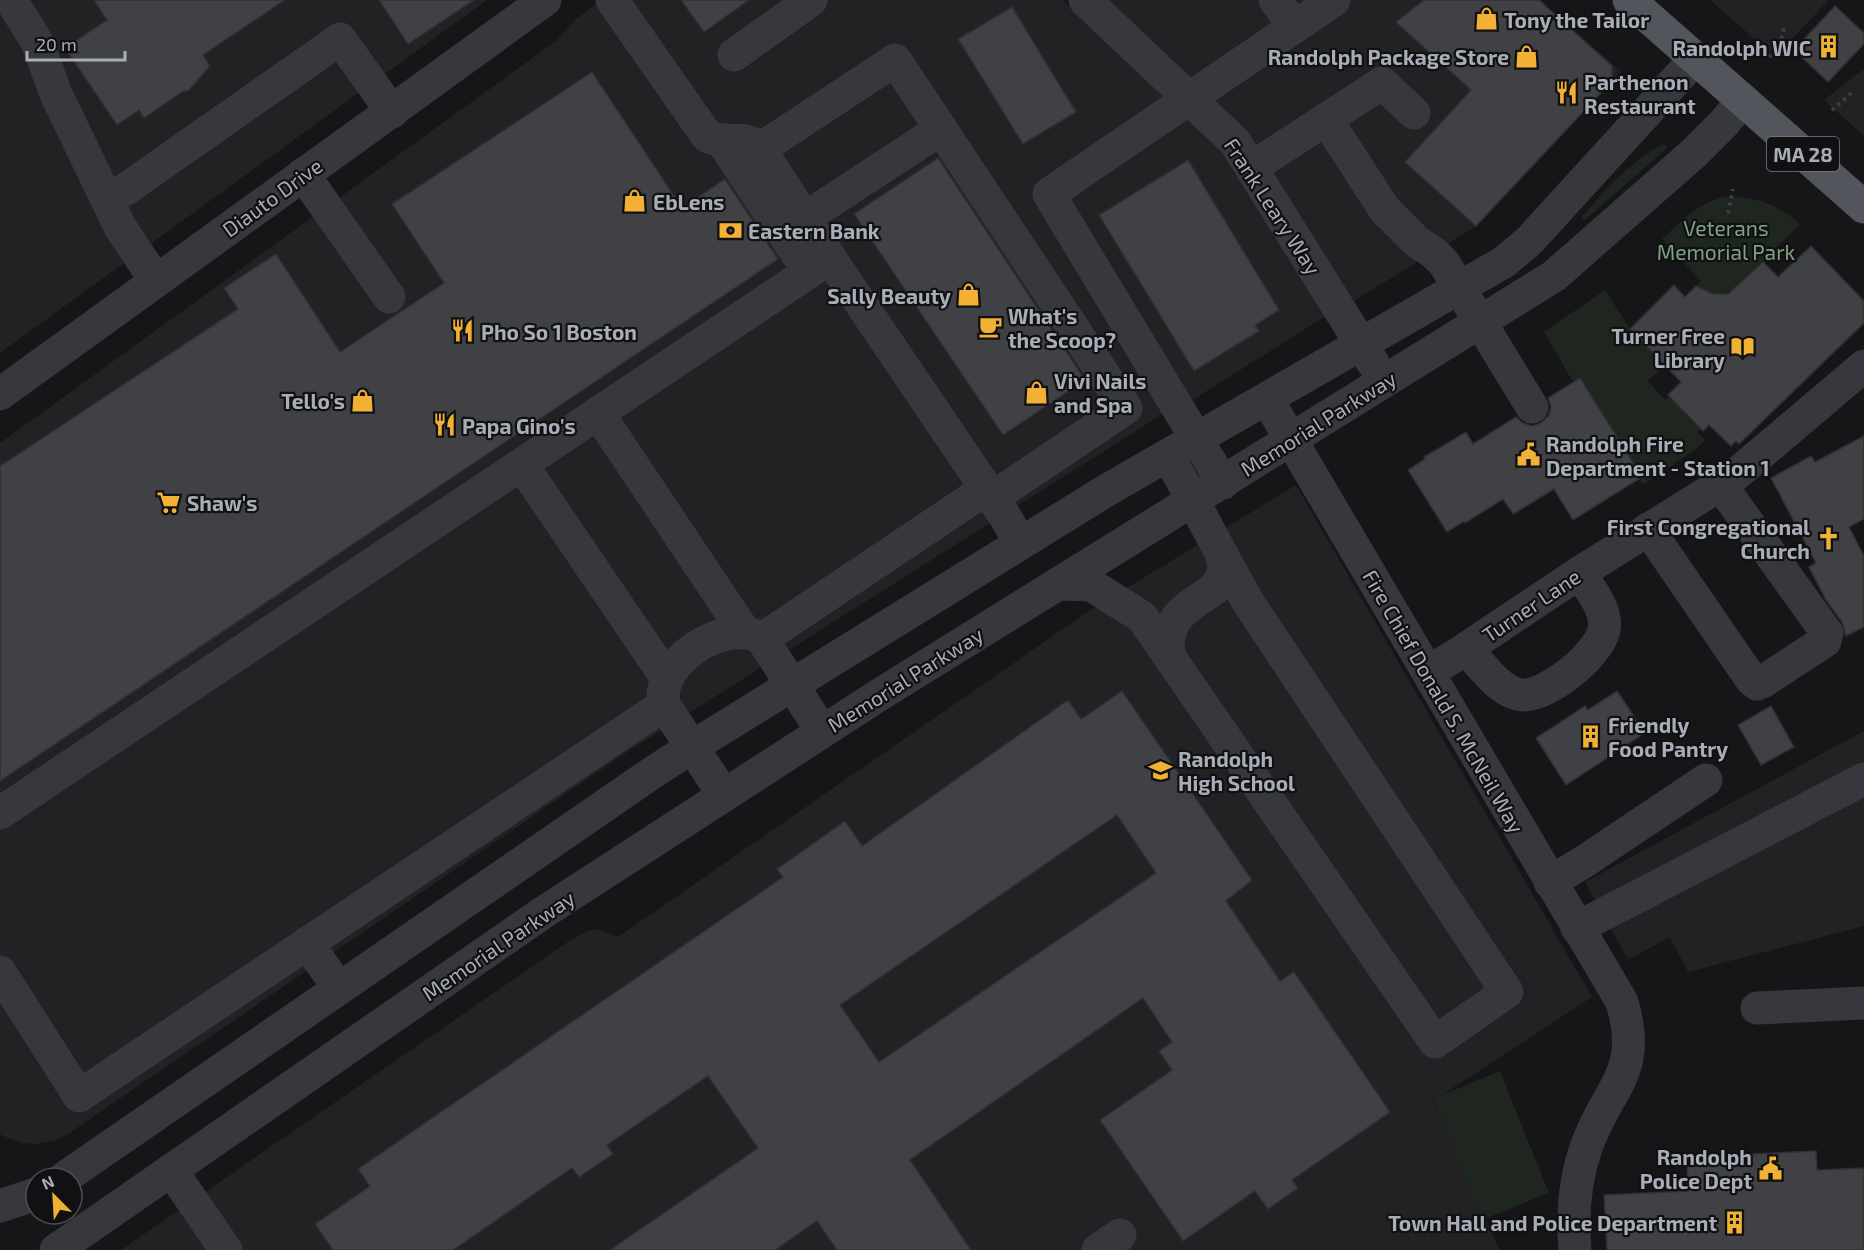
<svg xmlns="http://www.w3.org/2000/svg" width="1864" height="1250" font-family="'Exo 2',sans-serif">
<rect width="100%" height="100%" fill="#161618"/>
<!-- built -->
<g fill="#222225">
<path d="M0,0H487L0,353Z"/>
<path d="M602,0H1063L1222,150L1326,316L1194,399L1166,412L621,756L68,1134L57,1140L36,1144L23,1143L3,1136L0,1134V443L556,41L576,19Z"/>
<path d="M1107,0H1540L1621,72L1475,227L1352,302Z"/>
<path d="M1710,0H1829L1775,57Z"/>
<path d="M1864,69V136L1824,100Z"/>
<path d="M1296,485L1592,997L1433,1101L1499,1250H121L572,939L590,930L598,929L618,937L1089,611Z"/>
<path d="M1864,731V926L1688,972L1670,937L1628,960L1585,882Z"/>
</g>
<!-- green -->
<g fill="#1e261f">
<path d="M1664,144L1667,146L1666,149L1585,220L1582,219V217C1607,188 1630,161 1664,144Z"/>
<path d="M1727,197C1756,196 1779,205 1800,224L1736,288C1722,297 1709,295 1697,285L1701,281L1662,239C1681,222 1700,200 1727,197Z"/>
<path d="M1605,290L1630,329L1664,365L1648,381L1665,400L1670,397L1700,428L1697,432L1705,440L1696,449L1643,485L1627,453L1635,447L1630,439L1621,444L1580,378L1573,382L1544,332Z"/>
<path d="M1500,1071L1549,1193L1482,1220L1433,1099Z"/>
</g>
<!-- building -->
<g fill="#404145" stroke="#303034" stroke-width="1.5" fill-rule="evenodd">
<path d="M94,0H285L203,55L210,66L189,90L182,92L144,118L139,110L117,125L65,48L107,20Z"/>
<path d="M379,0H474L408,44Z"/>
<path d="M681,0H749L704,32Z"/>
<path d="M1424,0H1539L1612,66V81L1476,226L1405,162L1471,90L1396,22Z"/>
<path d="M1835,6L1864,33V44L1828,82L1794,50Z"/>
<path d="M1012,7L1076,112L1023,144L958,39Z"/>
<path d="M592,72L682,208L725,179L778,259L0,781V466L238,309L224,288L276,254L340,352L444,283L392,204Z"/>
<path d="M938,158L1085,380L1003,435L854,214Z"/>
<path d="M1188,160L1279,310L1255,325L1259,331L1194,371L1099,215Z"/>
<path d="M1811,246L1864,301V323L1739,444L1736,441L1731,446L1709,425L1703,431L1668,395L1681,382L1630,329L1674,285L1685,297L1696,286L1713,294H1728L1763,262L1778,277Z"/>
<path d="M1580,378L1642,477L1573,520L1554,489L1513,514L1503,499L1465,523L1464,521L1447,532L1408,470L1425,459L1424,457L1466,432L1473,444L1516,417L1523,423L1532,426L1541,423L1549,415L1551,406L1548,398Z"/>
<path d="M1864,436V519L1849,527L1864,556V627L1846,636L1842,622L1826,600L1809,567L1816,563L1771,478L1811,456L1815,462Z"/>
<path d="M1122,691L1252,880L1226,901L1280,981L1294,972L1390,1112L1292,1180L1298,1188L1268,1209L1255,1191L1183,1241L1100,1120L1172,1070L1159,1051L1172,1042L1143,998L910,1160L971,1250H837L817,1221L775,1250H610L758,1148L708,1076L607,1145L613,1154L579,1177L572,1168L453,1250H333L315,1224L370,1186L358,1169L783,877L777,869L845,821L862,846L1068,700L1081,719ZM1117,815L1156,873L879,1062L840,1005Z"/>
<path d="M1617,691L1645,733L1566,785L1536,738L1585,706L1588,710Z"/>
<path d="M1771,706L1794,747L1761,765L1738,725Z"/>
<path d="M1816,1151L1817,1170L1864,1168V1250H1607L1604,1195L1688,1191L1687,1157Z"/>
</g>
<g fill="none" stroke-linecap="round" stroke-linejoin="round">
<!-- path -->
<g stroke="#3d3f44" stroke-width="4" stroke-dasharray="3 4.5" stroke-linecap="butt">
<path d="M1769,57L1780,44L1785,25"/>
<path d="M1832,110L1854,91"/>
<path d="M1728,213L1733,189"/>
</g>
<!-- minor -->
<g stroke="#37383d" stroke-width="33">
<path d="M11,0L37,42L56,94L120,227L156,281"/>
<path d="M612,0L707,136C724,146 746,133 760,149L830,258L1006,518L1020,543"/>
<path d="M1085,0L1235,142L1373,363"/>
<path d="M1275,0L1295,27"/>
<path d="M734,55L811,0"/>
<path d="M1326,119L1385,210L1417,242L1434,253L1444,263L1532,407"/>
<path d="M941,129L1126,408L992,498"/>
<path d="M722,141L809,272"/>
<path d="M760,149L895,60L941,129L805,218"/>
<path d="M1251,168L1382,83L1414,113"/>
<path d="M303,174L389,297"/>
<path d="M107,199L126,189L340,39L392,112"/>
<path d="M0,394L545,0"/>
<path d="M1267,399L1622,1002C1643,1073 1609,1085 1587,1145C1575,1178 1572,1215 1575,1250"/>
<path d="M598,413L745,633"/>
<path d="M522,465L666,677"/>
<path d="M1223,483L1049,194L1334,0"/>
<path d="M1648,529L1751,679L1757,684L1764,681L1825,641L1827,633L1720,484"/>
<path d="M1058,584L1091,585L1142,617L1435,1042L1507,992L1250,605C1221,556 1197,505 1168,456"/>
<path d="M762,639L986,489"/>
<path d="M1466,649C1481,664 1496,688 1517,694C1542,702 1599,655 1604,630C1608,610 1589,587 1579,573"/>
<path d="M1169,655C1164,616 1188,608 1215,588C1223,578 1226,569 1222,557"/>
<path d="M1428,672L1458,654L1579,573L1734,476L1864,366"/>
<path d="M724,795L664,705C654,662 728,615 762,639L822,731"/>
<path d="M0,813L830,258"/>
<path d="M1550,882L1582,863L1706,780"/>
<path d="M1577,928L1864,779"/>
<path d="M307,943L339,988"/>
<path d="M0,972L79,1096L664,705"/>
<path d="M1757,1008L1864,1003"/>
<path d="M171,1170L226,1250"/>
<path d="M64,1178L652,773L692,747L1107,490L1504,262L1530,240L1696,58"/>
<path d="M0,1206L36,1194"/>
<path d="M56,1250L544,912L879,695L1554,276L1694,153L1724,123L1743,100"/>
<path d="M1098,1250L1120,1235"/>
</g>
<!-- major -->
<path stroke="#53555c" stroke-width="33" d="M1629,0L1864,207"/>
</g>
<!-- icons -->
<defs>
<symbol id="shop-bare" viewBox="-9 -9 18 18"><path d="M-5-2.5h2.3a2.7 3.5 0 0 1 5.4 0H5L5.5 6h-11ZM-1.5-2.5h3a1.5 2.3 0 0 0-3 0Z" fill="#f2b134" stroke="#111113" stroke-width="2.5" paint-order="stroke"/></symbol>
<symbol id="building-bare" viewBox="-9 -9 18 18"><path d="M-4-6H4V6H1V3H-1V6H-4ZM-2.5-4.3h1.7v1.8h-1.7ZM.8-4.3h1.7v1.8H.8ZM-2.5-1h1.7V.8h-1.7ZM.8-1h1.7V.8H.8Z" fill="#f2b134" stroke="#111113" stroke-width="2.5" paint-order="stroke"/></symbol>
<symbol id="restaurant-bare" viewBox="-9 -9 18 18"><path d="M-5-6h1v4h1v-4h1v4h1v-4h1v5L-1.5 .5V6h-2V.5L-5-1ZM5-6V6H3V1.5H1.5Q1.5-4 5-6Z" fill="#f2b134" stroke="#111113" stroke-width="2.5" paint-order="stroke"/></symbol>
<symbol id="bank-bare" viewBox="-9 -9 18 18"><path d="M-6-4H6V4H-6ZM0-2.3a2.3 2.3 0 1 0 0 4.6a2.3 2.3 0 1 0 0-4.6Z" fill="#f2b134" stroke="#111113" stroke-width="2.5" paint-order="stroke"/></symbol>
<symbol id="cafe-bare" viewBox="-9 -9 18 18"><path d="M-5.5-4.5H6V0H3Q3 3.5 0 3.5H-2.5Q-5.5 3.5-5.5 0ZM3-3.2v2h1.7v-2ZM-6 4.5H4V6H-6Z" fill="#f2b134" stroke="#111113" stroke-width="2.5" paint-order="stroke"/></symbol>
<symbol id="library-bare" viewBox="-9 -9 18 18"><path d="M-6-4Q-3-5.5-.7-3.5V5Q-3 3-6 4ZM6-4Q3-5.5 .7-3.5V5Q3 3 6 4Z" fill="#f2b134" stroke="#111113" stroke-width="2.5" paint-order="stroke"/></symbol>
<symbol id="civic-bare" viewBox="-9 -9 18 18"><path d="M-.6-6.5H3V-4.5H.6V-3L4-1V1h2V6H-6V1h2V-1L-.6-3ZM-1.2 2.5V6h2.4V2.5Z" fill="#f2b134" stroke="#111113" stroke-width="2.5" paint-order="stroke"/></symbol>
<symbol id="supermarket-bare" viewBox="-9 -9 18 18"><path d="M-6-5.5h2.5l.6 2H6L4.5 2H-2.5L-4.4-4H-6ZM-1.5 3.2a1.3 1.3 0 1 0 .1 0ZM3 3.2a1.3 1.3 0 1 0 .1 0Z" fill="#f2b134" stroke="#111113" stroke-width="2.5" paint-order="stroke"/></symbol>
<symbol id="church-bare" viewBox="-9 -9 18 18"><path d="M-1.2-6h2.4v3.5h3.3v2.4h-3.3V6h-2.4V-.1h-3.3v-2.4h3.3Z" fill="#f2b134" stroke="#111113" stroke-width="2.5" paint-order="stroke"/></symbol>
<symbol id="school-bare" viewBox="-9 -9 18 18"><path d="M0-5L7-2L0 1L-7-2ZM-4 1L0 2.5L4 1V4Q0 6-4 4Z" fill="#f2b134" stroke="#111113" stroke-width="2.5" paint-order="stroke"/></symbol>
</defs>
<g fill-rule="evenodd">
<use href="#shop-bare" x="1470" y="2" width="33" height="33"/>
<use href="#building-bare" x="1812" y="30" width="33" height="33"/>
<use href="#shop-bare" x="1510" y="40" width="33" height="33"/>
<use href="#restaurant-bare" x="1550" y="76" width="33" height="33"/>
<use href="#shop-bare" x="618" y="184" width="33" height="33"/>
<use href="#bank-bare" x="714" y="214" width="33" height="33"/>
<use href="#shop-bare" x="952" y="278" width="33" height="33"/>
<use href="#cafe-bare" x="974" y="310" width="33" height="33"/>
<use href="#restaurant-bare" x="446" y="314" width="33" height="33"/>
<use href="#library-bare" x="1726" y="330" width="33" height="33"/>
<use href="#shop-bare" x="1020" y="376" width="33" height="33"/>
<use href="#shop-bare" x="346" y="384" width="33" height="33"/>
<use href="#restaurant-bare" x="428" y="408" width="33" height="33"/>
<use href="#civic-bare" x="1512" y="438" width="33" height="33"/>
<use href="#supermarket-bare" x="152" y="486" width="33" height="33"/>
<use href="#church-bare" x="1812" y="522" width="33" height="33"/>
<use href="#building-bare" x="1574" y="720" width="33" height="33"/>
<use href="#school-bare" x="1144" y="754" width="33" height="33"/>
<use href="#civic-bare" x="1754" y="1152" width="33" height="33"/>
<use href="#building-bare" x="1718" y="1206" width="33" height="33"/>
</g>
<g text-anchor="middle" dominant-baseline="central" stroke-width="4.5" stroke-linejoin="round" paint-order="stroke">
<!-- shield labels -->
<rect fill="#111113" stroke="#7b7e86" stroke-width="1.5" x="1767" y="137" width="72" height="34" rx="4.5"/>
<g font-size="20" font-weight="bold" fill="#a8adb8">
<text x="1803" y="154">MA 28</text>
</g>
<!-- poi labels -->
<g font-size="21" font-weight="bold" fill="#a8adb8" stroke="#111113" text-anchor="start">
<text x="1504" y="19">Tony the Tailor</text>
<text x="1811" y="47" text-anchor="end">Randolph WIC</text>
<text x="1509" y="56" text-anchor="end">Randolph Package Store</text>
<text x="1584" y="81">Parthenon<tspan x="1584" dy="24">Restaurant</tspan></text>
<text x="653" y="201">EbLens</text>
<text x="748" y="230">Eastern Bank</text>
<text x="951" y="295" text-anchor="end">Sally Beauty</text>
<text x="1008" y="315">What's<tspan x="1008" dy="24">the Scoop?</tspan></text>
<text x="481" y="331">Pho So 1 Boston</text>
<text x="1725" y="335" text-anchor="end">Turner Free<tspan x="1725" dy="24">Library</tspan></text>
<text x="1054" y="380">Vivi Nails<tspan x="1054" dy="24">and Spa</tspan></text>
<text x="345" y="400" text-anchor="end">Tello's</text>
<text x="462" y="425">Papa Gino's</text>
<text x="1546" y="443">Randolph Fire<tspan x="1546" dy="24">Department - Station 1</tspan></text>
<text x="187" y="502">Shaw's</text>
<text x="1810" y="526" text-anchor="end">First Congregational<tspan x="1810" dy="24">Church</tspan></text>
<text x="1608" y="724">Friendly<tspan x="1608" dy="24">Food Pantry</tspan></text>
<text x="1178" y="758">Randolph<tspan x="1178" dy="24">High School</tspan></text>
<text x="1752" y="1156" text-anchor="end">Randolph<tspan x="1752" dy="24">Police Dept</tspan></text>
<text x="1717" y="1222" text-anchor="end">Town Hall and Police Department</text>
</g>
<!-- street labels -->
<g font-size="21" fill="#a8adb8" stroke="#111113">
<text transform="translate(272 197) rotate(-36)">Diauto Drive</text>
<text transform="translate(1273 206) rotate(57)">Frank Leary Way</text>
<text transform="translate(1318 423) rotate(-32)">Memorial Parkway</text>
<text transform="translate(1531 605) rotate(-34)">Turner Lane</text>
<text transform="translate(905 679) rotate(-32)">Memorial Parkway</text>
<text transform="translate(1444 701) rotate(60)">Fire Chief Donald S. McNeil Way</text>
<text transform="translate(498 945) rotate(-34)">Memorial Parkway</text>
</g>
<!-- park labels -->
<g font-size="21" fill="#7fa381" stroke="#111113">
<text x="1726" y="227">Veterans<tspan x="1726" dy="24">Memorial Park</tspan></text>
</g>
</g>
<!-- north arrow -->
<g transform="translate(54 1196) rotate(336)"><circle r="28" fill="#111113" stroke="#4d4f55" stroke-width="1.5"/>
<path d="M0-4.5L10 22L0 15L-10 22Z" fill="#f2b134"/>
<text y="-9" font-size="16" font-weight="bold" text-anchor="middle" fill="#a8adb8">N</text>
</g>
<!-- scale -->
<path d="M27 51v9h98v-9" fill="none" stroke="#a8adb8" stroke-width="3"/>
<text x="36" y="51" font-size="18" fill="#a8adb8" stroke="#111113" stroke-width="4.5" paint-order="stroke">20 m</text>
</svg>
